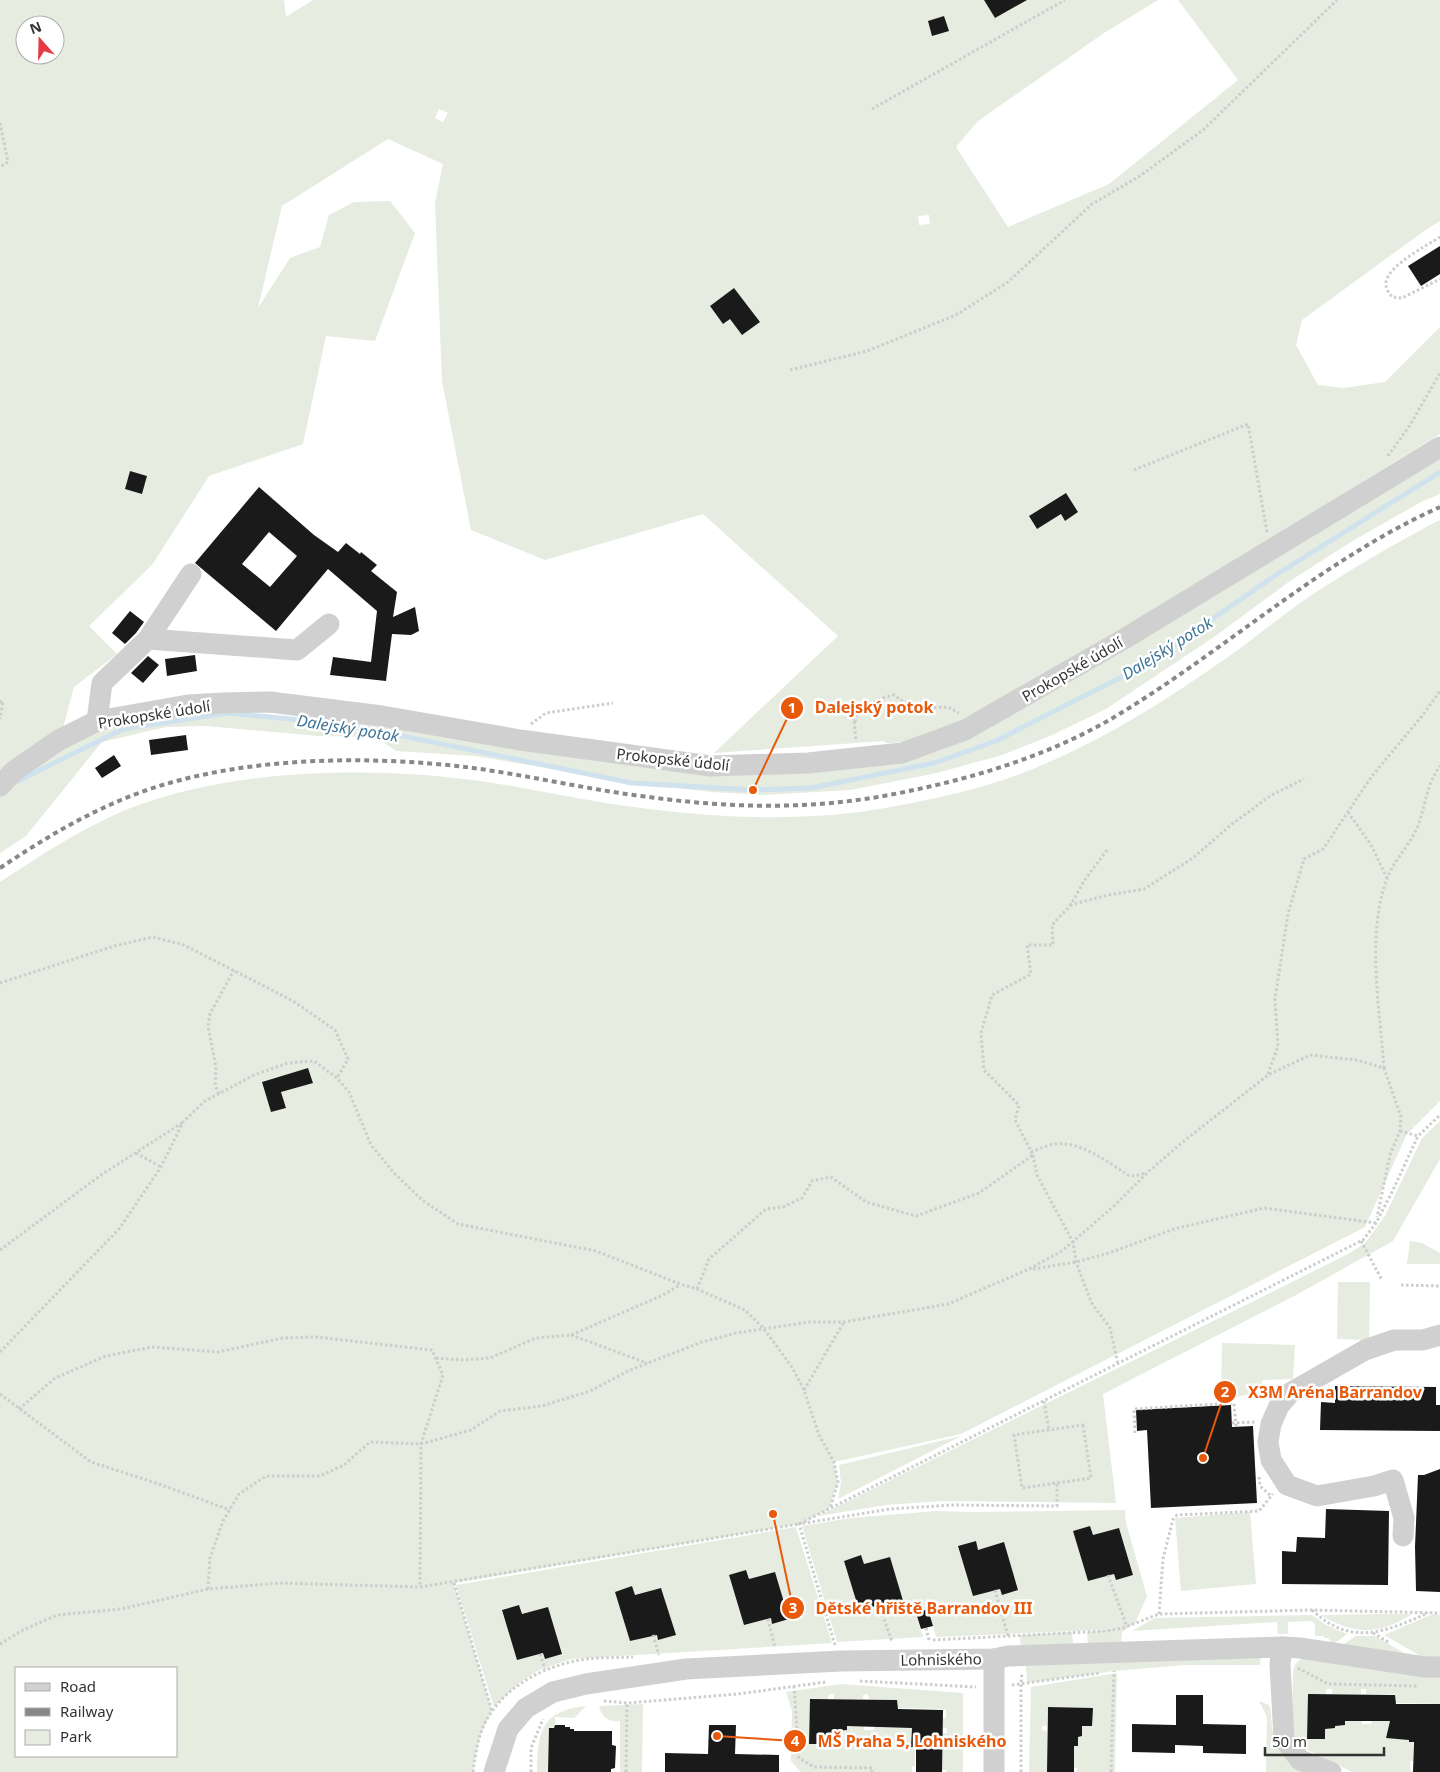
<svg xmlns="http://www.w3.org/2000/svg" width="1440" height="1772" font-family="'Noto Sans',sans-serif">
<rect width="100%" height="100%" fill="#fff"/>
<!-- green -->
<g fill="#e6ecdf" fill-rule="evenodd">
<path d="M0,0H284L286,17L313,0H984L995,18L1027,0H1158L1104,33L978,121L956,147L1008,227L1109,184L1238,80L1178,0H1440V221L1424,231L1302,320L1296,345L1318,385L1344,388L1385,382L1440,327V434C1313,511 1188,592 1060,666C1013,693 941,744 886,743L884,741L714,753L838,636L703,514L545,560L471,530L442,381L435,203L443,164L388,139L282,206L258,308L290,258L320,247L329,215L354,202L390,201L415,233L375,341L326,336L303,444L209,476L152,565L89,626L117,654L74,687L62,732L0,774ZM25,25H55V55H25ZM439,109L448,113L443,122L435,118ZM929,215L930,224L919,225L918,216ZM734,288L759,322L742,335L730,319L723,324L710,306ZM130,471L147,476L142,494ZM1066,493L1078,512L1065,521L1061,514L1037,529L1029,516Z"/>
<path d="M1440,454V494L1423,501L1354,540L1290,581L1214,637L1106,709L1050,736L1002,755L937,773L850,790L763,795L712,792L649,785L475,756L396,751L376,737L318,736L206,726L166,727L102,742L26,836L0,853V795L14,779L86,735L195,711L392,726L575,756L901,761Z"/>
<path d="M1440,520V1101L1407,1134L1365,1227L961,1434L834,1462L838,1482L829,1509L799,1524L454,1583L492,1711C481,1731 475,1750 473,1772H0V882C41,855 82,828 128,809C230,769 365,766 473,780C531,788 590,802 649,809C731,819 814,822 896,806C928,800 962,793 994,783C1078,756 1154,709 1225,659C1251,641 1275,621 1300,603C1332,581 1365,561 1399,542C1413,535 1426,526 1440,520ZM308,1068L313,1082L285,1075ZM277,1077L286,1108L271,1112L262,1082ZM16,1668H176V1756H16Z"/>
<path d="M1440,1121V1159L1393,1241L1296,1295L1103,1394L1116,1503L942,1501L886,1505L818,1516L1258,1299L1348,1254L1365,1243L1385,1216L1422,1138Z"/>
<path d="M1410,1241L1422,1243L1440,1253V1264H1407Z"/>
<path d="M1338,1282H1370L1369,1340L1337,1339Z"/>
<path d="M1222,1343L1295,1345L1293,1379L1263,1380L1258,1392L1242,1396L1221,1397Z"/>
<path d="M961,1436L838,1499L841,1483L839,1465Z"/>
<path d="M1125,1510L1126,1523L1147,1596L1135,1623L1122,1632L1121,1644L1088,1647L1087,1632L1125,1627L1096,1630L936,1637L929,1608L915,1612L923,1637L837,1642L802,1526L851,1518L936,1511L974,1512ZM1090,1526L1093,1535L1119,1528L1133,1575L1116,1580L1114,1574L1088,1581L1073,1531ZM975,1541L978,1550L1004,1543L1018,1590L1002,1595L1000,1589L991,1591L958,1546ZM861,1555L864,1564L890,1557L904,1604L887,1609L885,1604L859,1610L844,1561Z"/>
<path d="M1250,1512L1256,1584L1181,1591L1175,1518Z"/>
<path d="M796,1527L832,1643L571,1659L539,1670L520,1682L494,1707L456,1585ZM746,1570L749,1579L775,1572L789,1619L772,1624L771,1618L744,1625L729,1576ZM632,1586L635,1595L661,1588L675,1635L659,1640L657,1634L630,1641L615,1592ZM519,1605L522,1614L548,1607L562,1654L545,1659L543,1653L517,1660L502,1610Z"/>
<path d="M1389,1614H1412C1380,1635 1353,1635 1321,1615Z"/>
<path d="M1433,1614L1440,1615V1663H1433L1384,1635Z"/>
<path d="M1312,1615L1326,1625L1347,1634L1333,1645L1328,1638H1324V1636H1315V1624L1312,1621L1288,1622V1634H1278L1277,1622L1132,1631L1155,1618Z"/>
<path d="M1072,1632L1074,1653L1261,1648L1260,1665H1185L1114,1671L1027,1683L1025,1656L1021,1655L1020,1635Z"/>
<path d="M1356,1636H1375L1421,1663L1335,1650Z"/>
<path d="M1307,1656L1440,1672V1704L1395,1703V1694H1366V1689H1361V1694H1332V1689H1327L1326,1694H1308L1307,1738L1325,1739V1729L1335,1724H1345V1720L1362,1721V1724H1371L1372,1721H1395L1387,1731L1386,1738L1397,1731L1413,1742V1761H1410V1770L1413,1772H1352L1306,1749L1298,1741L1293,1730L1292,1723L1293,1673C1294,1663 1298,1660 1307,1656Z"/>
<path d="M1117,1673L1115,1772H1077V1768H1073L1074,1745H1078V1737L1081,1735L1082,1725H1092V1708L1048,1707L1047,1726H1042V1730L1047,1731V1772H1029L1031,1687Z"/>
<path d="M841,1684L963,1693V1772H947L946,1770H942V1733H947V1728H942V1718H946V1709L898,1708L897,1700L869,1699L868,1694L863,1695V1699H834V1694H829L828,1699H810L809,1744H827V1733L836,1734L837,1730H847V1726H864V1730H874V1726L912,1727L911,1746L915,1747V1766H912V1772H801L791,1761L792,1711L786,1692Z"/>
<path d="M1259,1701L1269,1705C1272,1713 1271,1720 1272,1728C1275,1747 1291,1759 1304,1772H1266L1267,1717Z"/>
<path d="M643,1704L642,1772H620V1721C609,1722 602,1718 599,1706Z"/>
<path d="M586,1706L574,1718L555,1717V1727L549,1728L548,1772H537C538,1731 541,1711 586,1706Z"/>
</g>
<g fill="none" stroke-linecap="round" stroke-linejoin="round">
<!-- stream -->
<path stroke="#cfe2ee" stroke-width="5" d="M18,781L123,729L227,713L344,724L632,783L753,790L811,788L934,763L996,741L1147,664L1279,573L1440,472"/>
</g>
<!-- building -->
<g fill="#1a1a1a" fill-rule="evenodd">
<path d="M984,0H1027L995,18Z"/>
<path d="M944,16L949,31L932,36L928,21Z"/>
<path d="M1440,246V274L1421,286L1408,266Z"/>
<path d="M734,288L760,322L742,335L730,319L723,324L710,306Z"/>
<path d="M130,471L147,476L142,494L125,489Z"/>
<path d="M259,487L314,535L338,552L346,543L360,554L361,552L377,565L371,571L397,592L393,617L415,607L419,631L411,635L392,634L386,681L330,675L333,657L371,662L377,611L328,569L276,631L195,563ZM269,532L297,556L270,587L242,564Z"/>
<path d="M1066,493L1078,512L1065,521L1061,514L1037,529L1029,516Z"/>
<path d="M130,611L144,622L136,633L125,644L112,633Z"/>
<path d="M195,655L197,671L167,676L165,659Z"/>
<path d="M148,656L159,665L143,683L131,673Z"/>
<path d="M186,735L188,750L151,755L149,740Z"/>
<path d="M114,755L121,766L102,778L95,768Z"/>
<path d="M308,1068L313,1083L281,1092L286,1108L271,1112L262,1082Z"/>
<path d="M1335,1386L1436,1387V1405H1440V1431L1320,1430L1321,1402L1335,1403Z"/>
<path d="M1231,1405L1232,1427L1253,1426L1257,1503L1151,1508L1147,1430L1137,1431L1136,1410Z"/>
<path d="M1440,1469V1592L1416,1591L1415,1547L1418,1475H1424Z"/>
<path d="M1326,1509L1389,1511L1388,1585L1282,1584V1551L1296,1552L1297,1537L1325,1538Z"/>
<path d="M1090,1526L1093,1535L1119,1528L1133,1575L1116,1580L1114,1574L1088,1581L1073,1531Z"/>
<path d="M976,1541L978,1550L1004,1542L1018,1590L1002,1595L1000,1589L973,1596L958,1546Z"/>
<path d="M861,1555L864,1564L890,1557L904,1604L887,1609L885,1604L859,1610L844,1561Z"/>
<path d="M746,1570L749,1579L775,1572L789,1619L772,1624L771,1618L744,1625L729,1575Z"/>
<path d="M632,1586L635,1595L661,1588L676,1635L658,1640L657,1635L630,1641L615,1592Z"/>
<path d="M519,1605L522,1614L548,1607L562,1654L545,1659L543,1653L517,1660L502,1610Z"/>
<path d="M928,1609L933,1626L921,1629L916,1613Z"/>
<path d="M1308,1694L1395,1695L1396,1704H1440V1772H1413L1414,1742H1409V1740L1386,1738L1390,1721H1345V1725L1335,1726V1728L1325,1729V1739H1307Z"/>
<path d="M1176,1695H1203V1724L1246,1725V1754L1203,1753V1746L1175,1745V1753L1132,1752V1724L1176,1725Z"/>
<path d="M810,1699L897,1700L898,1709L943,1710L942,1772H916V1747H911L912,1728L847,1726V1730L837,1731L836,1734H827V1744H809Z"/>
<path d="M1048,1707L1093,1708L1092,1726H1082V1736L1078,1737V1746H1074V1772H1047Z"/>
<path d="M555,1725H565V1727H570V1729H574V1731H612V1745L616,1746L615,1768L611,1769V1772H548L549,1728H554Z"/>
<path d="M709,1725H736L735,1754L779,1755V1772H665V1753L708,1754Z"/>
</g>
<g fill="none" stroke-linecap="round" stroke-linejoin="round">
<!-- path -->
<g stroke="#cdcdcd" stroke-width="3" stroke-dasharray="2.5 2.5" stroke-linecap="butt">
<path d="M872,109L1065,0"/>
<path d="M0,123L8,162L0,167"/>
<path d="M1440,237C1426,246 1389,265 1386,282C1385,288 1389,293 1392,297L1402,298L1440,279"/>
<path d="M790,370L867,351L956,315L1008,282L1092,204L1140,176L1203,130L1337,0"/>
<path d="M1388,456L1410,425L1440,373"/>
<path d="M1134,470L1248,424L1267,532"/>
<path d="M0,702L3,701L0,719"/>
<path d="M847,716L854,719L856,741"/>
<path d="M855,722L857,711L882,698L894,695L905,703L921,708L948,707L959,713"/>
<path d="M531,724L546,713L613,703"/>
<path d="M1348,812L1371,845L1387,878"/>
<path d="M1070,905L1108,895L1144,889L1193,858L1232,824L1270,796L1304,779"/>
<path d="M0,983L114,946L153,937L184,945L293,1001L335,1030L348,1059L337,1078"/>
<path d="M1384,1068C1380,1010 1366,933 1387,879C1394,860 1410,845 1418,826C1426,804 1426,785 1440,766"/>
<path d="M1268,1074L1278,1046L1275,999L1288,914L1304,859L1323,849L1372,776L1422,716L1440,691"/>
<path d="M219,1094L215,1085L216,1067L208,1026L210,1014L234,970"/>
<path d="M1400,1131L1418,1136"/>
<path d="M1031,1152C1037,1150 1043,1147 1050,1145C1077,1138 1106,1161 1128,1175L1134,1176L1146,1173"/>
<path d="M136,1153L161,1167"/>
<path d="M1033,1155L1037,1175L1073,1242L1076,1262L1091,1302L1110,1328L1118,1364"/>
<path d="M1361,1241L1382,1280"/>
<path d="M0,1250L101,1175L182,1123"/>
<path d="M1033,1269L1076,1262L1109,1253L1174,1229L1264,1208L1376,1223"/>
<path d="M1401,1285L1440,1286"/>
<path d="M697,1289L709,1259L766,1209L783,1207L802,1198L812,1181L831,1177L866,1202L916,1216L979,1193L1033,1155L1015,1120L1019,1105L984,1070L981,1033L992,995L1031,974L1027,945H1053L1052,925L1070,906L1086,878L1107,850"/>
<path d="M571,1335L647,1363"/>
<path d="M0,1352L119,1229L161,1167L183,1122L205,1101L254,1075L288,1063L314,1061L337,1078L349,1092L371,1145L394,1173L422,1200L458,1224L596,1251L680,1284L697,1289L745,1310L764,1329L792,1367L804,1390L819,1435L834,1462L838,1482L830,1509"/>
<path d="M436,1358L461,1360L490,1358L536,1338L571,1335L661,1296L680,1285"/>
<path d="M804,1390L844,1322"/>
<path d="M0,1394L91,1462L159,1484L230,1510"/>
<path d="M1044,1401L1049,1431"/>
<path d="M19,1409L55,1378L106,1356L152,1347L218,1352L283,1338L316,1337L432,1350L443,1375L421,1444L420,1587"/>
<path d="M1232,1423L1255,1422"/>
<path d="M1083,1425L1091,1478L1022,1488L1014,1435Z"/>
<path d="M1135,1433L1134,1409L1234,1403L1236,1427"/>
<path d="M1259,1477L1260,1486L1271,1496"/>
<path d="M1108,1575L1127,1627"/>
<path d="M454,1583L492,1711"/>
<path d="M208,1589L210,1558L223,1521L239,1494L266,1476H320L344,1465L370,1442L421,1444L471,1430L500,1411L542,1406L590,1391L630,1370L702,1342L736,1333L809,1322H844L948,1304L1029,1269L1062,1251L1114,1206L1147,1173L1179,1145L1268,1075L1310,1055L1356,1060L1384,1068L1401,1117L1400,1131L1390,1155L1377,1217"/>
<path d="M995,1590L1008,1636"/>
<path d="M879,1605L892,1642"/>
<path d="M1312,1610C1351,1647 1385,1632 1428,1613"/>
<path d="M1159,1614L1163,1559L1173,1519L1177,1515L1259,1511L1273,1494"/>
<path d="M768,1619L775,1648"/>
<path d="M926,1628L929,1640"/>
<path d="M1373,1633L1390,1643"/>
<path d="M653,1635L659,1655"/>
<path d="M933,1640L1105,1631L1123,1628L1159,1614L1311,1610L1440,1613"/>
<path d="M0,1644L23,1630L57,1615L121,1609L208,1589L280,1583L420,1587L799,1524L1363,1240L1376,1223L1392,1192L1418,1136L1440,1115"/>
<path d="M835,1645L799,1524L890,1509L952,1505L1057,1506V1481"/>
<path d="M540,1654L545,1669"/>
<path d="M1298,1668L1328,1684L1417,1686"/>
<path d="M860,1681L976,1687"/>
<path d="M1012,1685L1100,1673"/>
<path d="M794,1686L799,1758L814,1767L872,1768V1772"/>
<path d="M604,1701L627,1703L738,1694L826,1682"/>
<path d="M473,1772C475,1757 477,1742 483,1727C499,1691 537,1669 575,1661C593,1657 614,1658 633,1657"/>
<path d="M531,1772V1748L543,1719"/>
<path d="M626,1772L627,1703"/>
<path d="M1021,1772V1684L1022,1673"/>
<path d="M1111,1772L1114,1671"/>
</g>
<!-- minor -->
<g stroke="#d0d0d0" stroke-width="21">
<path d="M148,639L297,650L329,624"/>
<path d="M97,721L102,683L148,639L191,574"/>
<path d="M0,786L14,771L59,740L97,721L188,705L223,703L270,702L382,716L520,740L711,766L808,763L902,753L965,730L1124,639L1440,447"/>
<path d="M1403,1536L1404,1518L1393,1480L1374,1486L1317,1496L1287,1485L1271,1460L1268,1442L1271,1424L1279,1406L1290,1393L1365,1350L1394,1340H1423L1440,1335"/>
<path d="M1282,1647L1280,1664L1284,1739L1300,1760L1331,1772"/>
<path d="M994,1659V1772"/>
<path d="M494,1772L508,1729L526,1708L553,1692L586,1684L686,1669L841,1661L994,1659L1008,1656L1282,1647L1300,1648L1425,1667H1440"/>
</g>
<!-- rail -->
<path stroke="#888" stroke-width="4" stroke-dasharray="5 4" stroke-linecap="butt" d="M0,868C39,842 78,818 121,800C224,756 364,754 473,768C532,776 590,790 649,797C729,808 809,810 889,795C969,780 1051,756 1121,713C1229,647 1324,559 1440,507"/>
</g>
<g text-anchor="middle" dominant-baseline="central" stroke-width="5" stroke-linejoin="round" paint-order="stroke">
<!-- street labels -->
<g font-size="15" fill="#333" stroke="#fff">
<text transform="translate(1072 669) rotate(-30)">Prokopské údolí</text>
<text transform="translate(154 714) rotate(-9)">Prokopské údolí</text>
<text transform="translate(673 759) rotate(6)">Prokopské údolí</text>
<text transform="translate(941 1659) rotate(-1)">Lohniského</text>
</g>
<!-- water labels -->
<g font-size="16" font-style="italic" fill="#3f7597" stroke="#fff">
<text transform="translate(1167 648) rotate(-32)">Dalejský potok</text>
<text transform="translate(348 728) rotate(9)">Dalejský potok</text>
</g>
</g>
<!-- callouts -->
<path fill="none" stroke="#e8590c" stroke-width="2" d="M753 790L792 708M1203 1458L1225 1392M773 1514L793 1608M717 1736L795 1741"/>
<g fill="#e8590c" stroke="#fff" stroke-width="2">
<circle cx="753" cy="790" r="5"/>
<circle cx="1203" cy="1458" r="5"/>
<circle cx="773" cy="1514" r="5"/>
<circle cx="717" cy="1736" r="5"/>
<circle cx="792" cy="708" r="12"/>
<circle cx="1225" cy="1392" r="12"/>
<circle cx="793" cy="1608" r="12"/>
<circle cx="795" cy="1741" r="12"/>
</g>
<g font-size="15" text-anchor="middle" font-weight="bold" fill="#fff">
<text x="792" y="713">1</text>
<text x="1225" y="1397">2</text>
<text x="793" y="1613">3</text>
<text x="795" y="1746">4</text>
</g>
<g font-size="16" text-anchor="middle" font-weight="bold" fill="#e8590c" stroke="#fff" stroke-width="5" stroke-linejoin="round" paint-order="stroke">
<text x="874" y="713">Dalejský potok</text>
<text x="1335" y="1398">X3M Aréna Barrandov</text>
<text x="924" y="1614">Dětské hřiště Barrandov III</text>
<text x="912" y="1747">MŠ Praha 5, Lohniského</text>
</g>
<!-- legend -->
<rect x="15" y="1667" width="162" height="90" fill="#ffffff" stroke="#adadad"/>
<rect x="25" y="1683" width="25" height="8" fill="#d0d0d0" stroke="#adadad"/>
<text x="60" y="1692" font-size="15" fill="#333333">Road</text>
<rect x="25" y="1708" width="25" height="8" fill="#888888" stroke="#adadad"/>
<text x="60" y="1717" font-size="15" fill="#333333">Railway</text>
<rect x="25" y="1730" width="25" height="15" fill="#e6ecdf" stroke="#adadad"/>
<text x="60" y="1742" font-size="15" fill="#333333">Park</text>
<!-- north arrow -->
<g transform="translate(40 40) rotate(340)"><circle r="24" fill="#ffffff" stroke="#adadad"/>
<path d="M0-4L9 19L0 12L-9 19Z" fill="#e63946"/>
<text y="-8" font-size="14" font-weight="bold" text-anchor="middle" fill="#333333">N</text>
</g>
<!-- scale -->
<path d="M1265 1747v8h119v-8" fill="none" stroke="#333333" stroke-width="2.5"/>
<text x="1272" y="1747" font-size="15" fill="#333333" stroke="#ffffff" stroke-width="4" paint-order="stroke">50 m</text>
</svg>
